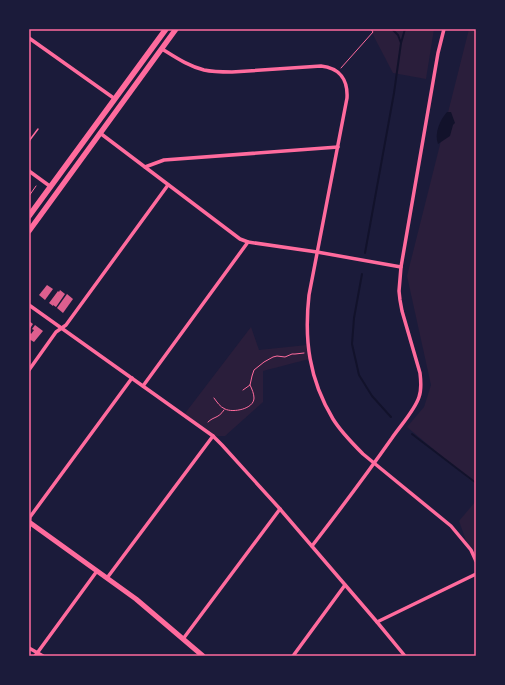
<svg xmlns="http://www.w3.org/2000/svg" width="505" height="685" font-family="Karla,sans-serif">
<rect width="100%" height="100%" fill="#1b1b3a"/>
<!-- green -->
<g fill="#2a1e3b">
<path d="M370,29H434L426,79L393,73Z"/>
<path d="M469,29H476V485L407,427L424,407L431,385L407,276Z"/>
<path d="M251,327L259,350L307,345L309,359L263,371V402L225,436H213L183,416Z"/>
<path d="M476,501V569L459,521Z"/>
</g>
<!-- water -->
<path fill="#12122b" d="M447,112H451L455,123L453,125L450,136L438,144C434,133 440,120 447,112Z"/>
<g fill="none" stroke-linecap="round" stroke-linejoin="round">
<!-- stream -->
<g stroke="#12122b" stroke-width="2">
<path d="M392,29L398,35L401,43"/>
<path d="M365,253L394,93L401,43L405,29"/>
<path d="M362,274L354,318L352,344L359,375L372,396L391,417"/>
<path d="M412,434L476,483"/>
</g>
</g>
<!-- building -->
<g fill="#dd5f8e">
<path d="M47,285L53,289L45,300L39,295Z"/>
<path d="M60,290L65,294L56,307L53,305V306L49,303L58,291L59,292Z"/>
<path d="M67,294L73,299L63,313L57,308Z"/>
<path d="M29,321L33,324L29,330Z"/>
<path d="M35,325L43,331L34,342L29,339V332L31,334L34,330L32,329Z"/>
</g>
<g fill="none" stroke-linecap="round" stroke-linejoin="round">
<!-- path -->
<g stroke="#ff6b9d" stroke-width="1">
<path d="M341,68L373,32L371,29"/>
<path d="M29,196L36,186"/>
<path d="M243,390L250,385L252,376L254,370L264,362L273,357L277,356L285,357L292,354H295L304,353"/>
<path d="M214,398C217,402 220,407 225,409C233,413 254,409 254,398C254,394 252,389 250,385"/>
<path d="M208,422C214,416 218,419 224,410"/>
</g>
<!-- service -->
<path stroke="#ff6b9d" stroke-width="1.5" d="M29,141L38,129"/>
<!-- minor -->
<g stroke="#ff6b9d" stroke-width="3.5">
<path d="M29,38L115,99"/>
<path d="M162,49C175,57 188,66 204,70C213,72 222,72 232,72L321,66C340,68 348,80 347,98L309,295C304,340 309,379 333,419C341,432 352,443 363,454L451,526L471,550L476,561"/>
<path d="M100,133L240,239L248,242L317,252L401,267"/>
<path d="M145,167L164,160L338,147"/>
<path d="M29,171L51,187"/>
<path d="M29,305L213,436L222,445L280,509L377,622L405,656"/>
<path d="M29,370L56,332L66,325L168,185"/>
<path d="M143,386L248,242"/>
<path d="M29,530L30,517L132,378"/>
<path d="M312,546C339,511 366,475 392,438C400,426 415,410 419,397C422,389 421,381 420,373L402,311L400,300L399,291L401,267L438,53L444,29"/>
<path d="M107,578L213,436"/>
<path d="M377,622L476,574"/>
<path d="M183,639L280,509"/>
<path d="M29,648L43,656"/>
<path d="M35,656L97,571"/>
<path d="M293,656L345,585"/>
</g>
<!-- secondary -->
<path stroke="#ff6b9d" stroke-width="5" d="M29,522L136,599L203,656"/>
<!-- trunk -->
<g stroke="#ff6b9d" stroke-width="5.5">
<path d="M29,216L166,29"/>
<path d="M29,231L176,29"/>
</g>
</g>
<!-- border -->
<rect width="505" height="685" fill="none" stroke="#1b1b3a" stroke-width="60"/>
<rect x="30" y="30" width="445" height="625" fill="none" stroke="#ff6b9d" stroke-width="1.5"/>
</svg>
